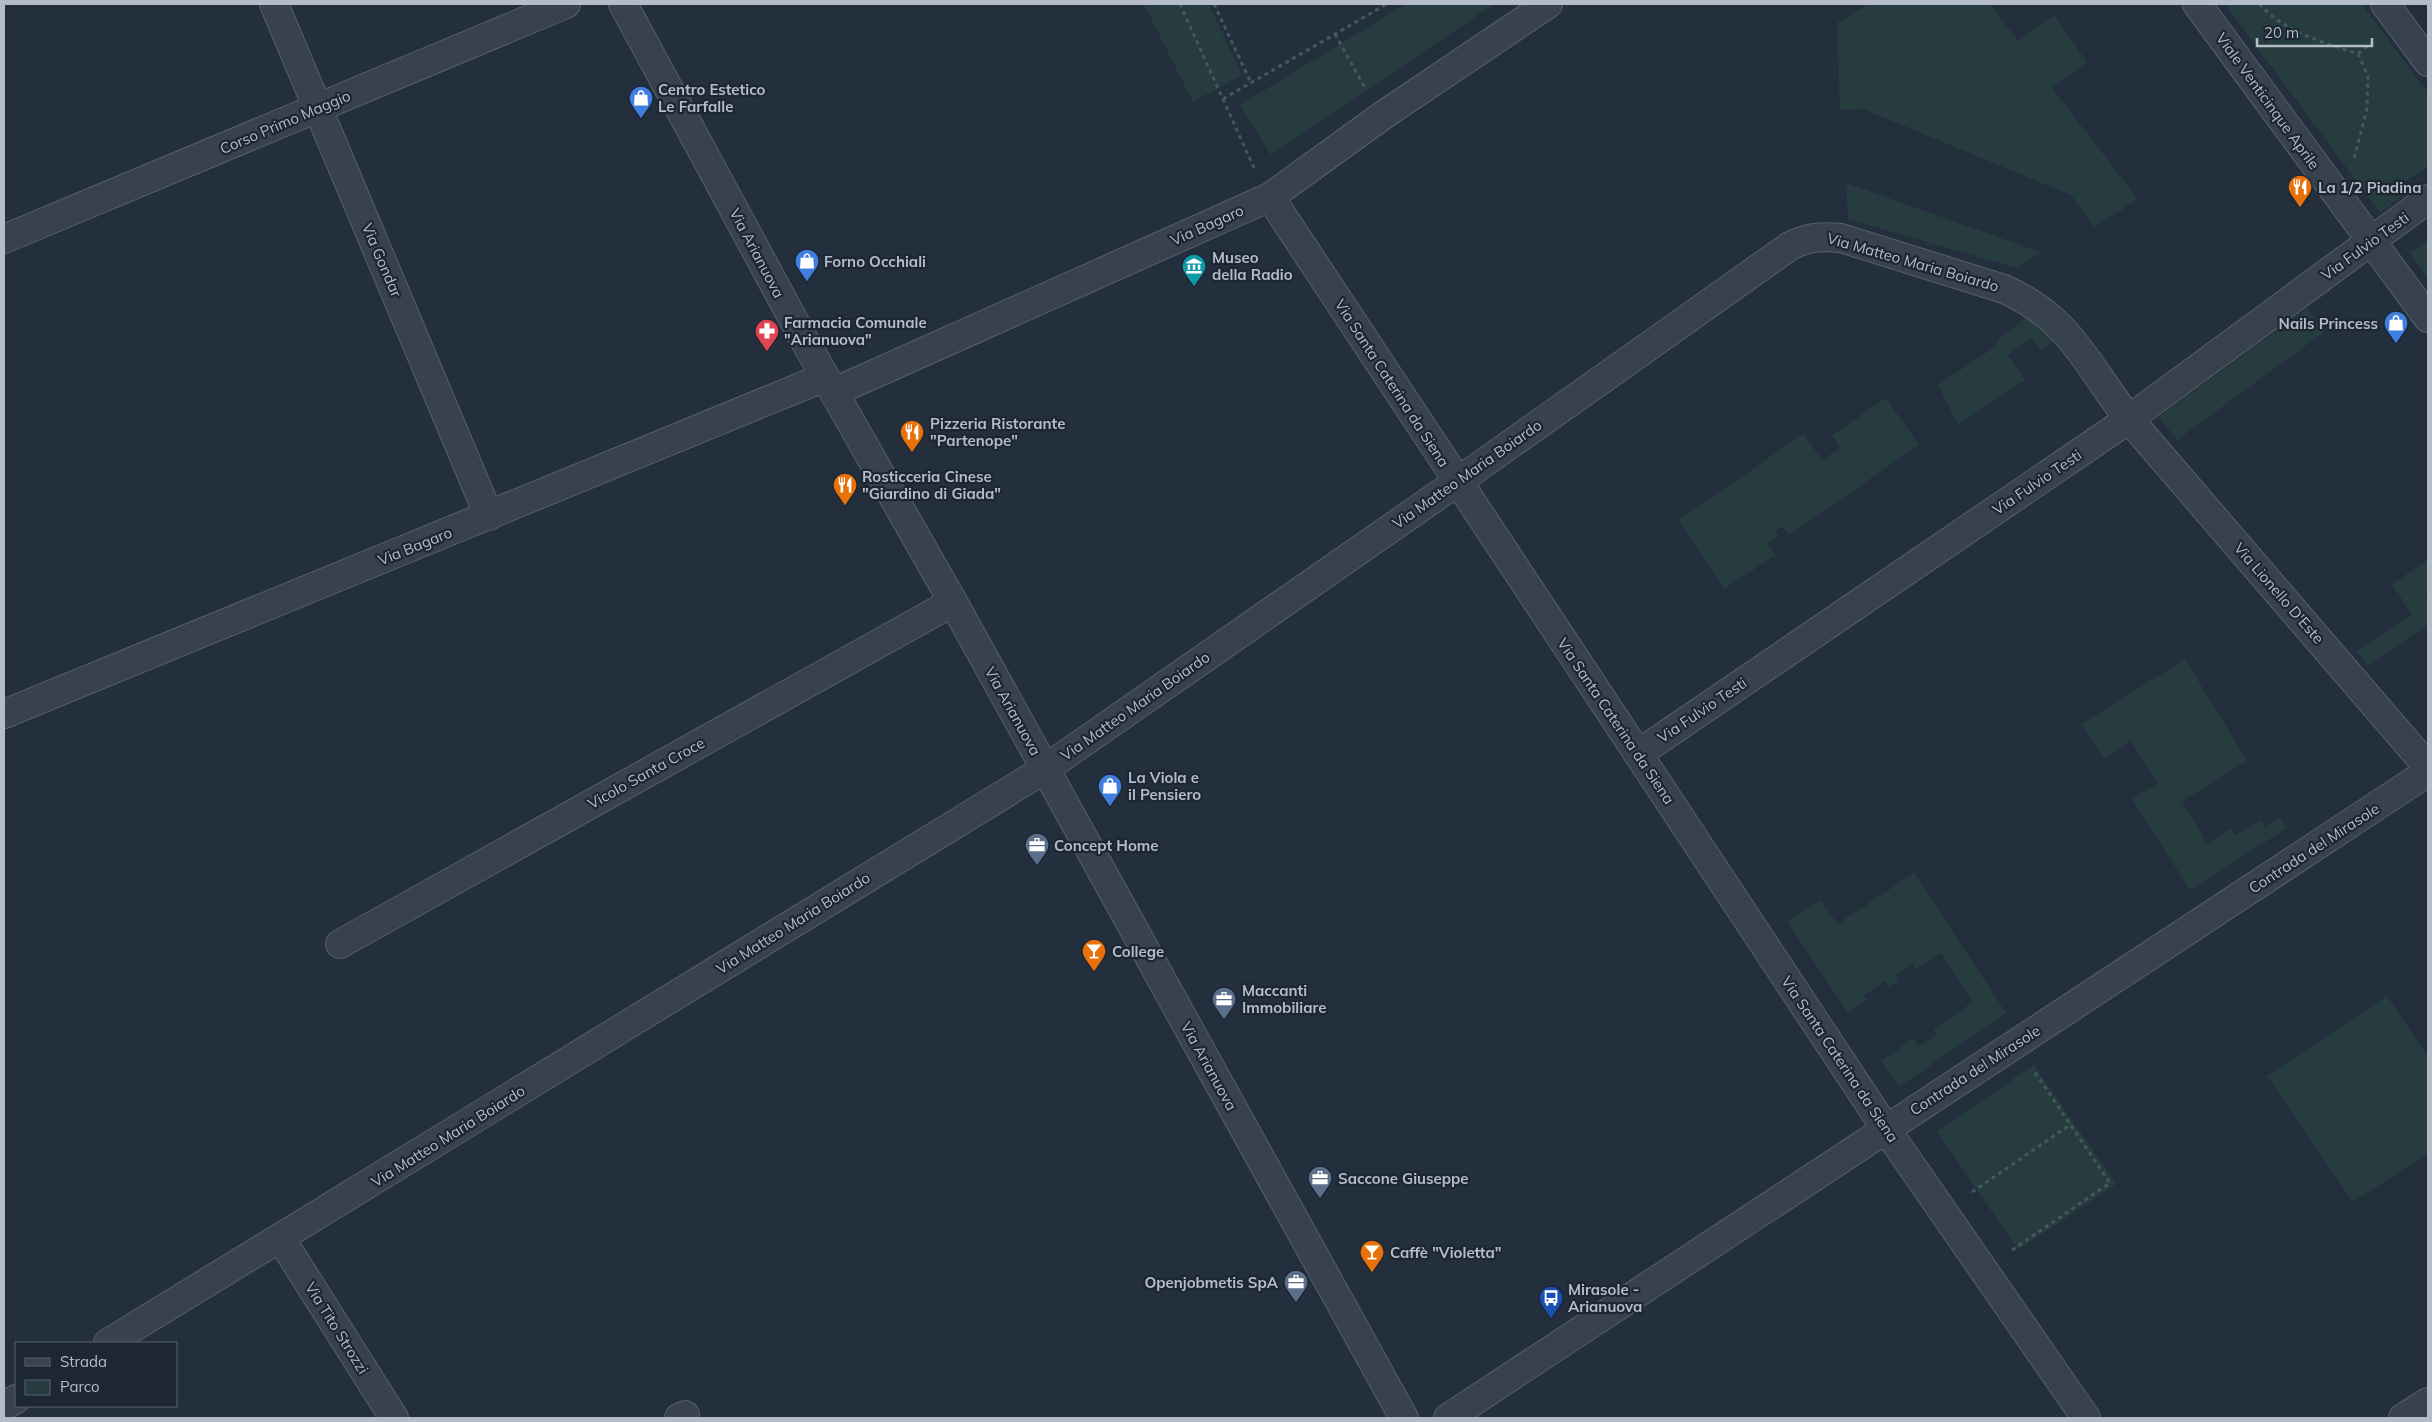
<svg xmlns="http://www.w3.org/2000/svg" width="2432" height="1422" font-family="Mulish,sans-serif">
<rect width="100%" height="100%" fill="#242f3e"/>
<!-- green -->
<g fill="#263c3f">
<path d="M1144,4H1209L1242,75L1193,102Z"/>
<path d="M1406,4H1494L1271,155L1240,105Z"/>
<path d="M1869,4H1990L2018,41L2054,15L2087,62L2052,88L2138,199L2095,227L2071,195L1863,109L1840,110L1837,23Z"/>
<path d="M2225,4H2362L2428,93V166L2396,188L2402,197L2380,213Z"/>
<path d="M1846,183L2040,252L2017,268L1848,219Z"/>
<path d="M2428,240V278L2410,253Z"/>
<path d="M2307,308L2324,332L2177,440L2159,417Z"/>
<path d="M2030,315L2059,337L2041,350L2032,338L2008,355L2025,380L1958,425L1938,385L1998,345L1996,341Z"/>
<path d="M1886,398L1919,445L1789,535L1782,526L1775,532L1778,536L1768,544L1776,555L1724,589L1679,520L1803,434L1822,460L1840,448L1832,435Z"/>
<path d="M2428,560V593L2425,596L2428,601V624L2368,666L2356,651L2412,615L2392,584Z"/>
<path d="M2185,659L2247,761L2182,801L2207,843L2231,829L2235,836L2260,821L2264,827L2280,817L2287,828L2190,890L2132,799L2158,783L2131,741L2104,759L2081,724Z"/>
<path d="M1914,873L2006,1013L1899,1087L1881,1061L1913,1039L1919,1046L1937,1034L1933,1029L1973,1002L1941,953L1916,969L1912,963L1896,974L1899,980L1889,987L1885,981L1864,995L1867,1000L1848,1013L1787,921L1820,900L1838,924Z"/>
<path d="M2387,996L2428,1057V1153L2353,1202L2267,1076Z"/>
<path d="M2034,1065L2116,1184L2018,1250L1937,1131Z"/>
</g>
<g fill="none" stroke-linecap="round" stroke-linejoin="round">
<defs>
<g id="minor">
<path d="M274,4L489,516"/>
<path d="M623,4L807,345L953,602L1404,1418"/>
<path d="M2197,4L2428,318"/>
<path d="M2385,4L2428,62"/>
<path d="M1270,197L1886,1129L2086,1418"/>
<path d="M4,239L566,4"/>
<path d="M834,392L1270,197L1382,116L1548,4"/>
<path d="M4,714L825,377"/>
<path d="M1638,754L2129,419L2428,199"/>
<path d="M340,944L953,602"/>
<path d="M281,1239L394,1418"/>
<path d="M108,1343L1045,769L1457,482L1790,246C1808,237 1821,236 1841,238L2004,289C2076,321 2088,371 2135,426C2233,540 2330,653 2428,767"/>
<path d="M4,1406L16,1399"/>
<path d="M679,1418L685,1415"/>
<path d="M1448,1418L2428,772"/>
<path d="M2403,1418L2428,1402"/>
</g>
</defs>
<!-- minor casing -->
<use href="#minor" stroke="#565f6c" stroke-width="30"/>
<!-- path -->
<g stroke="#44595c" stroke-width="3" stroke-dasharray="4 4" stroke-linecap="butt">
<path d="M1180,4L1254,168"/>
<path d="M1214,4L1251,83"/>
<path d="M2259,4C2285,32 2322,42 2358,54L2368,76L2367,108L2354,159"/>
<path d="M1335,34L1365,88"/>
<path d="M2358,54L2371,43"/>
<path d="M1223,99L1387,4"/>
<path d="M1972,1192L2070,1125"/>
<path d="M2012,1250L2110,1183L2034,1071"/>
</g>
<!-- minor -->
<use href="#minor" stroke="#38414e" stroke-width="28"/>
</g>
<!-- icons -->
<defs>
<symbol id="shop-pin" viewBox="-11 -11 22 30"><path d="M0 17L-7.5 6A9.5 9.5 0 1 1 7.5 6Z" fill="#3f7fe0" stroke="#1d2633"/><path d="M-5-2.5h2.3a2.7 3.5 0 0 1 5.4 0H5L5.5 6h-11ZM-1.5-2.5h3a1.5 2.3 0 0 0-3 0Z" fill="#fff"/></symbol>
<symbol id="restaurant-pin" viewBox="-11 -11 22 30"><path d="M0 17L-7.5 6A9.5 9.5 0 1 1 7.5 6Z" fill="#e8710a" stroke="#1d2633"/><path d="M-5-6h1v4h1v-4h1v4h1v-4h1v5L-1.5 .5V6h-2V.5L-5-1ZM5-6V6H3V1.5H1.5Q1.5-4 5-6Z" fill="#fff"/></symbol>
<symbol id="museum-pin" viewBox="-11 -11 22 30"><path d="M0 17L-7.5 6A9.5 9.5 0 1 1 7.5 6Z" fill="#0f9aa8" stroke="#1d2633"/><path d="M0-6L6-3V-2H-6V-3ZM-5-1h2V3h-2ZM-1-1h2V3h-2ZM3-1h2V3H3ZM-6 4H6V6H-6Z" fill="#fff"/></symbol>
<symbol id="pharmacy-pin" viewBox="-11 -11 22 30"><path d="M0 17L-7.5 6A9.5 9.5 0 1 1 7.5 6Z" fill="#e0444e" stroke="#1d2633"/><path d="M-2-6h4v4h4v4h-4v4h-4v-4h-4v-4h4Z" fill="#fff"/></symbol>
<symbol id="office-pin" viewBox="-11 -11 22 30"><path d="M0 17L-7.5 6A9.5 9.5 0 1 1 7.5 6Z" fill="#5c6f8a" stroke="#1d2633"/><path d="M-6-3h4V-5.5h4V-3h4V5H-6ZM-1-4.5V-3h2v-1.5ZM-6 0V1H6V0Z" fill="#fff"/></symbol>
<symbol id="bar-pin" viewBox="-11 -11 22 30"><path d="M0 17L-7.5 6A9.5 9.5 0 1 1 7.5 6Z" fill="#e8710a" stroke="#1d2633"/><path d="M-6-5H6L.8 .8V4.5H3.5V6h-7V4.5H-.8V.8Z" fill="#fff"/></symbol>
<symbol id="bus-pin" viewBox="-11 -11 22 30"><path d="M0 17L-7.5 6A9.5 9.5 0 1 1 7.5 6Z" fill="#1a4fb4" stroke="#1d2633"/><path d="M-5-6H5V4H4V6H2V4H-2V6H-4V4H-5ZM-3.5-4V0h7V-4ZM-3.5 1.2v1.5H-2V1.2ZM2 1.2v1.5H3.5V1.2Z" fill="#fff"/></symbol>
</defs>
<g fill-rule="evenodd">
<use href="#shop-pin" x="627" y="84" width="28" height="38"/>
<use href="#restaurant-pin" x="2286" y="173" width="28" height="38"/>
<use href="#shop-pin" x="793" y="247" width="28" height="38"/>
<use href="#museum-pin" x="1180" y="252" width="28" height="38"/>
<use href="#shop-pin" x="2382" y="309" width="28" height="38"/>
<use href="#pharmacy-pin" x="753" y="317" width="28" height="38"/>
<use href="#restaurant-pin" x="898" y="418" width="28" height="38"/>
<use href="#restaurant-pin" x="831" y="471" width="28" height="38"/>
<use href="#shop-pin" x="1096" y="772" width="28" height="38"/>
<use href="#office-pin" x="1023" y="831" width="28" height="38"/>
<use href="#bar-pin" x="1080" y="937" width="28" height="38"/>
<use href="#office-pin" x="1210" y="985" width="28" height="38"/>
<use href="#office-pin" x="1306" y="1164" width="28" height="38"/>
<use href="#bar-pin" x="1358" y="1238" width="28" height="38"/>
<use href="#office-pin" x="1282" y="1268" width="28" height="38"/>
<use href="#bus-pin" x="1537" y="1284" width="28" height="38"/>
</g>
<g text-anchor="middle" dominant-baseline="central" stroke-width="4.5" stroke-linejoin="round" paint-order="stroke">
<!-- poi labels -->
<g font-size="15" font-weight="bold" fill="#b4bcc9" stroke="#1d2633" text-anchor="start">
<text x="658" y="89">Centro Estetico<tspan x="658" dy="17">Le Farfalle</tspan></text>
<text x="2318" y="187">La 1/2 Piadina</text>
<text x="1212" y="257">Museo<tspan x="1212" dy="17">della Radio</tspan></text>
<text x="824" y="261">Forno Occhiali</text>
<text x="784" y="322">Farmacia Comunale<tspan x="784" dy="17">"Arianuova"</tspan></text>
<text x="2378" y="323" text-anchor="end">Nails Princess</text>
<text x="930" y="423">Pizzeria Ristorante<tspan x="930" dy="17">"Partenope"</tspan></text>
<text x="862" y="476">Rosticceria Cinese<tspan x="862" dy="17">"Giardino di Giada"</tspan></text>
<text x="1128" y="777">La Viola e<tspan x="1128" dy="17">il Pensiero</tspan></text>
<text x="1054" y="845">Concept Home</text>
<text x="1112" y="951">College</text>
<text x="1242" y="990">Maccanti<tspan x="1242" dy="17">Immobiliare</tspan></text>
<text x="1338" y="1178">Saccone Giuseppe</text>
<text x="1390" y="1252">Caffè "Violetta"</text>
<text x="1278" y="1282" text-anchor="end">Openjobmetis SpA</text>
<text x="1568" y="1289">Mirasole -<tspan x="1568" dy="17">Arianuova</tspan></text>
</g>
<!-- street labels -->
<g font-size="15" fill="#b4bcc9" stroke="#1d2633">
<text transform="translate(2268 101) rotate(54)">Viale Venticinque Aprile</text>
<text transform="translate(285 122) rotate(-23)">Corso Primo Maggio</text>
<text transform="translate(1207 225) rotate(-24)">Via Bagaro</text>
<text transform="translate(2365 246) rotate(-36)">Via Fulvio Testi</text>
<text transform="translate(757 253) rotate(62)">Via Arianuova</text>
<text transform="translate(382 260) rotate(67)">Via Gondar</text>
<text transform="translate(1913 262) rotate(16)">Via Matteo Maria Boiardo</text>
<text transform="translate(1392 383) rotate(57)">Via Santa Caterina da Siena</text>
<text transform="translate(1467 474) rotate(-35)">Via Matteo Maria Boiardo</text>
<text transform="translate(2037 482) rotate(-34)">Via Fulvio Testi</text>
<text transform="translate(415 546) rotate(-22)">Via Bagaro</text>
<text transform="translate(2279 593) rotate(49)">Via Lionello D'Este</text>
<text transform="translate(1135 706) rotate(-35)">Via Matteo Maria Boiardo</text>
<text transform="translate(1702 710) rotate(-34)">Via Fulvio Testi</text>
<text transform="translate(1013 711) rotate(61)">Via Arianuova</text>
<text transform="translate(1616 721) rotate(56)">Via Santa Caterina da Siena</text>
<text transform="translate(646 773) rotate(-29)">Vicolo Santa Croce</text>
<text transform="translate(2314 848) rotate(-33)">Contrada del Mirasole</text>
<text transform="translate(793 923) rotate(-32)">Via Matteo Maria Boiardo</text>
<text transform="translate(1840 1059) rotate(56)">Via Santa Caterina da Siena</text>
<text transform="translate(1209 1066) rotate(61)">Via Arianuova</text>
<text transform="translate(1975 1070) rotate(-33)">Contrada del Mirasole</text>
<text transform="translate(448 1136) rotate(-32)">Via Matteo Maria Boiardo</text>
<text transform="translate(337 1328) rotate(58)">Via Tito Strozzi</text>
</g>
</g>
<!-- border -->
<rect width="2432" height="1422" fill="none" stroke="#b4bcc9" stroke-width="10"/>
<!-- legend -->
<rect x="15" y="1342" width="162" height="65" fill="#1d2633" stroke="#59626f"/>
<rect x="25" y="1358" width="25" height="8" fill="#38414e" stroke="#59626f"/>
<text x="60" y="1367" font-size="15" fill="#b4bcc9">Strada</text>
<rect x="25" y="1380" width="25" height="15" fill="#263c3f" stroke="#59626f"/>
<text x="60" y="1392" font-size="15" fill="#b4bcc9">Parco</text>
<!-- scale -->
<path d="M2257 38v8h115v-8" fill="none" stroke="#b4bcc9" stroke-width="2.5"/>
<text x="2264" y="38" font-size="15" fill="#b4bcc9" stroke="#1d2633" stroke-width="4" paint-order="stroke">20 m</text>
</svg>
